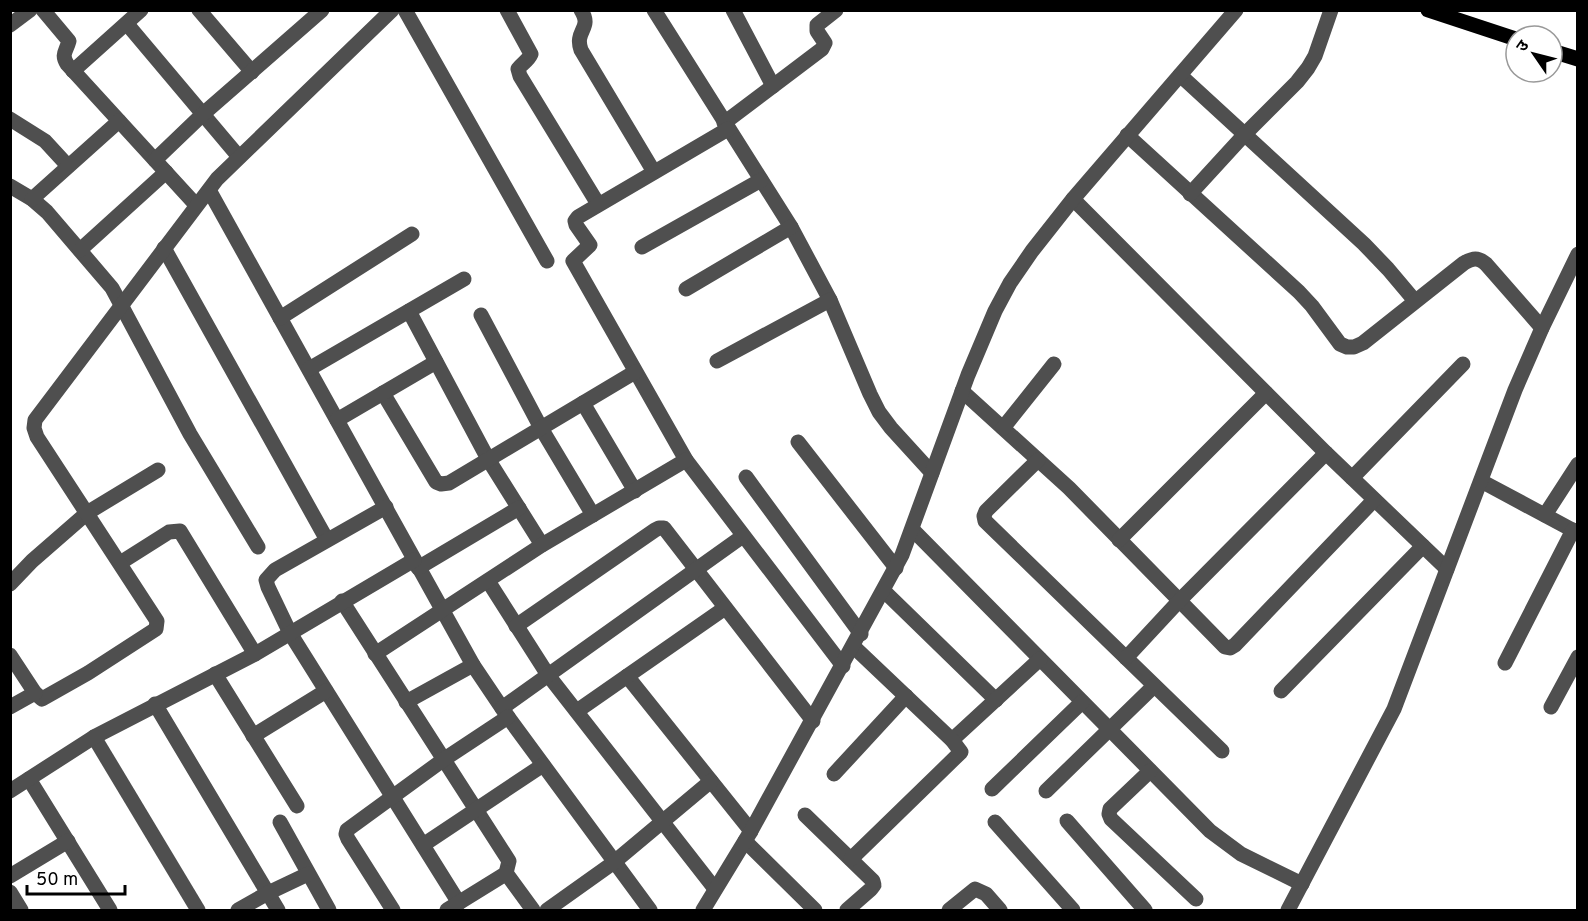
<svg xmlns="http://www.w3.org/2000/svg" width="1588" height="921" font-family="Overpass,'Noto Sans Devanagari',sans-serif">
<rect width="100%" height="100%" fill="#fff"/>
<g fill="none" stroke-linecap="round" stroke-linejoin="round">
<!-- minor -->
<g stroke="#4f4f4f" stroke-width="15">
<path d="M43,10L69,41C66,52 61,54 67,64L196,205"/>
<path d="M199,10L252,72"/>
<path d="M405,10L547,261"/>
<path d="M507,10L531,54C528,61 522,63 518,69L520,76L598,204"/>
<path d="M581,10C593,29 574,30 581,50L654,172"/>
<path d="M654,10L791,227L830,300L870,394L879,412L891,428L932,473"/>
<path d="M733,10L773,86"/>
<path d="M127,24L239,157"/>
<path d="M10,25L30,10"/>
<path d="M73,71L141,10"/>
<path d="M1180,75L1364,244L1388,269L1415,301"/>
<path d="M10,119L45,141L68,166"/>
<path d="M724,123L822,49L825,43L817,31V25L836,10"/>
<path d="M728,129L578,217L575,221L576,225L590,245L573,261L686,460L843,666"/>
<path d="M1127,135L1299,292L1312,306L1340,344L1347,347H1354L1363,343L1464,263C1473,258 1478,257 1486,264L1542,328"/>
<path d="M155,160L203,114L322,10"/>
<path d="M10,186L32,199L47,212L112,288L190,434L258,547"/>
<path d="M209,190L473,665L508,717L650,910"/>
<path d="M1190,194L1245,134L1297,82L1308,68L1315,56L1331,10"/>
<path d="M32,199L119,121"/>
<path d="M1073,199L1326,453L1447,569"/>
<path d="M642,247L761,180"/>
<path d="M164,248L327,540"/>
<path d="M80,250L166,172"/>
<path d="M686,289L791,227"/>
<path d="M409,311L488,459L542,545"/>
<path d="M481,315L541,428L593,515"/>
<path d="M280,318L412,234"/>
<path d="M717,361L830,300"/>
<path d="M309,369L464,279"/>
<path d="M962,391L1069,488L1225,647L1230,648L1235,645L1374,500"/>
<path d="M383,393L436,482L441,484L449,483L635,372"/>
<path d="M583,403L635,491"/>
<path d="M337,420L436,362"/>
<path d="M1003,428L1054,364"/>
<path d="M798,442L896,568"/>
<path d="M1038,460L986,511L984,516L985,521L1222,751"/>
<path d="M746,477L861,634"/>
<path d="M1352,478L1463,364"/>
<path d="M1481,481L1578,533"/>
<path d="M386,507L275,570L266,580L268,587L290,633L459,903"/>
<path d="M1545,515L1578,464"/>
<path d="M912,529L1210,831L1241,854L1302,884"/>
<path d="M1119,540L1266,393"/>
<path d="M120,563L169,532L180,531L255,654"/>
<path d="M418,568L519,508"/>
<path d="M488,581L548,675L715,889"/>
<path d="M10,584L32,561L87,513L158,470"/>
<path d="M884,591L996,700"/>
<path d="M342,601L509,861L506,873L502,876L447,910"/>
<path d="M516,626L655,530L659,528H664L813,721"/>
<path d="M375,654L542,545L686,460"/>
<path d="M10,655L35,693L42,699L88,673L156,629L157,621L37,437L34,428L35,420L217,179L392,10"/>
<path d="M1126,658L1179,601L1326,453"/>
<path d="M1505,663L1573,530"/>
<path d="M215,674L297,806"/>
<path d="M627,676L751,831"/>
<path d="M1281,691L1423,546"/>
<path d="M406,702L473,665"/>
<path d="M155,704L278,910"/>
<path d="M10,707L35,693"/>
<path d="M1551,707L1578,657"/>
<path d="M502,708L743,536"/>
<path d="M577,711L725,608"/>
<path d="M253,736L326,691"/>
<path d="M94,737L198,910"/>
<path d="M952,740L1040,659"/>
<path d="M1150,771L1110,809L1109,814L1111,819L1196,899"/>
<path d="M834,774L906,696"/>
<path d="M29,779L110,910"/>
<path d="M992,789L1082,702"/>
<path d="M10,791L94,737L255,654L414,560"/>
<path d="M1046,791L1154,686"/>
<path d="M805,815L873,881L874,885L871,889L847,910"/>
<path d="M1067,821L1145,910"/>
<path d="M280,822L329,910"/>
<path d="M995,822L1073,910"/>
<path d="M745,841L815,910"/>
<path d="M423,845L543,765"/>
<path d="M851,859L961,752L952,740L854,647"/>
<path d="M506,873L533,910"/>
<path d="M10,876L68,841"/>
<path d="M10,892L21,910"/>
<path d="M238,910L268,893L308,874"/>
<path d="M393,910L348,839L346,834L347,830L443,760L508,717"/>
<path d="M547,910L613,863L711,781"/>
<path d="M703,910L751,831L902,555L968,375L995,311L1010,283L1032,251L1073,199L1236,10"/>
<path d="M949,910L975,889L986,894L1000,910"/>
<path d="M1288,910L1394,709L1515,390L1542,328L1578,254"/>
</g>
<!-- major -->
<g stroke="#000" stroke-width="15">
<path d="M1428,10L1516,39"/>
<path d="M1552,51L1578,59"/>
</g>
</g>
<!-- border -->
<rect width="1588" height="921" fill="none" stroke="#000000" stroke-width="24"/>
<!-- north arrow -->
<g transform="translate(1534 54) rotate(305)"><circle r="28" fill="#ffffff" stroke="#999999" stroke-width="1.5"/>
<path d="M0-4.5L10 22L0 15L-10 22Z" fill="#000000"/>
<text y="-9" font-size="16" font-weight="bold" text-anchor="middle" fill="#000000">उ</text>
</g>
<!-- scale -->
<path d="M27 885v9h98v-9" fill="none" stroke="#000000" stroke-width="3"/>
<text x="36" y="885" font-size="18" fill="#000000" stroke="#ffffff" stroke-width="4.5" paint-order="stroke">50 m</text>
</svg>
